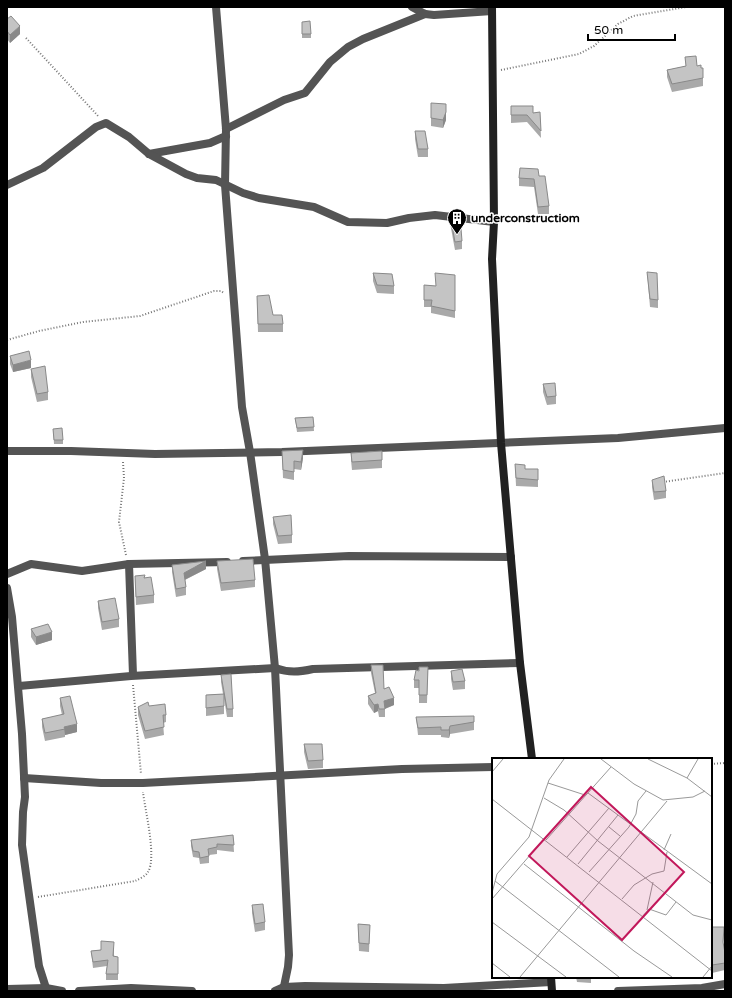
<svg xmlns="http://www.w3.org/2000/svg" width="732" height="998" font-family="'Varela Round',sans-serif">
<rect width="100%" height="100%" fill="#fff"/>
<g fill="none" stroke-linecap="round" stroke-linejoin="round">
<!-- path -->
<g stroke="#767676" stroke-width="2" stroke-dasharray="1 2" stroke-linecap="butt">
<path d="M26,38L99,117"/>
<path d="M501,70L579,54L594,46L618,24L633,16L686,7"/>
<path d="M7,340L39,331L83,322L140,316L214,291H221L224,293"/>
<path d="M123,462L124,478L119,522L126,555"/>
<path d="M663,482L725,473"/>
<path d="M133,685L141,774"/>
<path d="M711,764L725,763"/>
<path d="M38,897L135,881C139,879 146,876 148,872C157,858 145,810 143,792"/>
</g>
<!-- street -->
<g stroke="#545454" stroke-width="8">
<path d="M216,7L226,129L225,185L242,407L250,452L265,559L275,668L289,955L288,967L283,991"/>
<path d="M412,7L425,14L434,15L492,11"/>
<path d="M226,129L284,100L305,93L330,62L348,47L363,39L425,14"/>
<path d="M149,154L210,143L226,136"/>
<path d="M7,185L43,168L96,127L106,123L129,137L149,154L186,174L197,178L216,180L243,193L259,198L314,207L348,222L387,223L409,218L435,215L494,222"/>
<path d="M7,451H71L155,454L282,452L618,438L725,428"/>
<path d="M243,561L349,556L511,557"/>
<path d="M129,564L133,675"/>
<path d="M7,574L31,564L82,571L129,564L227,562"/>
<path d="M7,588L12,617L22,734L25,797L23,812L22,845L39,966L46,988"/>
<path d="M19,686L131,676L275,668C289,673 299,672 313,669L520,663"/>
<path d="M24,778L101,783H143L402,769L493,767"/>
<path d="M7,989L46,988L62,991"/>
<path d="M79,991L131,988L192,991"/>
<path d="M275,991L284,987L305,986L444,988L551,982"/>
<path d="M618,991L702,988L725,984"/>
</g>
<!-- secondary -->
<g stroke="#212121" stroke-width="8">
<path d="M492,7L494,222L492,259L501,443L520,663L532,759"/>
<path d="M551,977L552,991"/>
</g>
</g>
<!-- wall -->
<g fill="#a9a9a9">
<path d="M7,19L20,34L10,43L7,39Z"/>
<path d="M302,25L311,34V38H302Z"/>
<path d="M685,57L697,66L701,68H703V86L672,92L667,77V70L686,66Z"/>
<path d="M431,103L446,120L443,128L431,126Z"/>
<path d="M511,106L533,113L540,112L541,138L527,122L511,123Z"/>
<path d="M415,131L428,149V157H418L415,139Z"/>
<path d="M539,176L549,206V214H538L534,187L519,186V178Z"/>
<path d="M450,215L462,241V249L455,250L450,223Z"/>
<path d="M647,272L658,300V308L650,307Z"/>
<path d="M373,273L394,286V294L377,293L373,281Z"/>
<path d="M455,275V318L431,313V307H424V285L436,286Z"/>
<path d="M257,296L273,315L283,324V332H258Z"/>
<path d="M10,356L31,368L13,372L10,364Z"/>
<path d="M31,369L48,392V400L37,402L31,377Z"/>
<path d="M543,384L556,396V404L547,405L543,392Z"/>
<path d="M313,417L314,431L297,432L295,418Z"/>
<path d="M53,429L63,440V444H54Z"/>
<path d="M282,451L303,458L301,470L294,469V480L283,478Z"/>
<path d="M382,451V468L352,470L351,460V453Z"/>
<path d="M515,464L525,469L538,477V487L516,486Z"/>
<path d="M652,480L666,491V498L654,500L652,487Z"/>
<path d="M273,517L292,535V543L278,544L273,524Z"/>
<path d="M217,561L255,580V587L221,591L217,569Z"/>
<path d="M172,565L206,569L185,580L186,587V595L176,597L172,572Z"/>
<path d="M135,576L145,578L154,595V603L136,605Z"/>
<path d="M98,601L119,619V627L102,630L98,608Z"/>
<path d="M31,629L52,640L36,645L31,637Z"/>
<path d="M371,665L384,689L394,705L385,709V717H379L378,711L374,713L368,704V696L375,693L371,673Z"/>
<path d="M428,667L427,703H419V688H414V680L419,671Z"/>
<path d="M451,671L465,681V689L453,690L451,679Z"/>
<path d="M221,675L233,709V717H227L224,698V714L206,716V695L223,694L221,682Z"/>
<path d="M60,698L77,732L65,735V737L45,741L42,727V719L62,715L60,706Z"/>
<path d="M149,706L166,715V722L163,723L164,735L145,739L138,715V707Z"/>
<path d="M416,717L474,722V730L450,734L449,738L441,737V735H418Z"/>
<path d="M304,744L323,760V768L308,769L304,752Z"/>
<path d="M233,835L234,852L217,850V854L209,855V863L200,864L199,858L193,857L191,846V840Z"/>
<path d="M252,905L265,922V930L255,932L252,913Z"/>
<path d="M358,924L370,925L369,952L359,951Z"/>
<path d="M711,927L724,935L723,944L725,953V970L712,973L711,967Z"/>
<path d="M114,948V956L118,957V980H106V974L107,966L93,968L91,951Z"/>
<path d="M576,977H591V983L577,982Z"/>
</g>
<!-- shaded-wall -->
<g fill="#898989">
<path d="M20,26V34L10,43V35Z"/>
<path d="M446,104V120L443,128V120Z"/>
<path d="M31,360V368L13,372V365Z"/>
<path d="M303,450V458L301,470V462Z"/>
<path d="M206,561V569L184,580V573Z"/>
<path d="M52,632V640L36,645V637Z"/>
<path d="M394,698V705L384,709V701Z"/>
<path d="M378,704V711L374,713V705Z"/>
<path d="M77,724V732L65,735L64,727Z"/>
<path d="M450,726V734L449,738V730Z"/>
</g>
<!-- building -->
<g fill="#c4c4c4" stroke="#898989">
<path d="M11,16L20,26L10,35L7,31V19Z"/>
<path d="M310,21L311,34H302V22Z"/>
<path d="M696,56L697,66L701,65V68H703V78L672,84L667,70L686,66L685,57Z"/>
<path d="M431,103L446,104V112L443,120L431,118Z"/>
<path d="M511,106H533V113L540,112L541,131L527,115H511Z"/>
<path d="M415,131H425L428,149H418Z"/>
<path d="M520,168L538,169L539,176H545L549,206L538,207L534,179L519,178Z"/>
<path d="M450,215L460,216L462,241L455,242Z"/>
<path d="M647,272L657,273L658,300L650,299Z"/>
<path d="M373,273L392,274L394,286L377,285Z"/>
<path d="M435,273L455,275V311L431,306L432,300H424V285L436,286Z"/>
<path d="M269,295L273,315H282L283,324H258L257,296Z"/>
<path d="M29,351L31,360L13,365L10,356Z"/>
<path d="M45,366L48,392L37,394L31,369Z"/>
<path d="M555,383L556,396L547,397L543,384Z"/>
<path d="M313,417L314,427L297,428L295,418Z"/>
<path d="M62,428L63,440H54L53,429Z"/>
<path d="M303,450L301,462L294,461V472L283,470L282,451Z"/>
<path d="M382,451V460L352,462L351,453Z"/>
<path d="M515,464L525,465V469H538V480L516,478Z"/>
<path d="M664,476L666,491L654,492L652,480Z"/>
<path d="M291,515L292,535L278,536L273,517Z"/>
<path d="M253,559L255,580L221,583L217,561Z"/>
<path d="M206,561L184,573L186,587L176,589L172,565Z"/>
<path d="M145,575L144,578L151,577L154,595L136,597L135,576Z"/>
<path d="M115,598L119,619L102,622L98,601Z"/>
<path d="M48,624L52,632L36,637L31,629Z"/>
<path d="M371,665H383L384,689L389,687L394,698L384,701L385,709H379L378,704L374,705L368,696L376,693Z"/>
<path d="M419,667H428L427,695H419V680H414L416,670L419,671Z"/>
<path d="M462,669L465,681L453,682L451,671Z"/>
<path d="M231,674L233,709H227L221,675Z"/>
<path d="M224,694V706L206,708V695Z"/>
<path d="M70,696L77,724L64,727L65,729L45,733L42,719L64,714L60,698Z"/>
<path d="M148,702L149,706L165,704L166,715H163L164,727L145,731L138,707Z"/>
<path d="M474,716V722L450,726L449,730H441V727L418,728L416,717Z"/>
<path d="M304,744H322L323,760L308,761Z"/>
<path d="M233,835L234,845L217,844V847L208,849L209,856L200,858L199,852L193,851L191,840Z"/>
<path d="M263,904L265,922L255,924L252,905Z"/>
<path d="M358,924L370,925L369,944L359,943Z"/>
<path d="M711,927H724L723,942L725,953V963L712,965L711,960Z"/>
<path d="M101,941L114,942L113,956L118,957V974H106L108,960L93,962L91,951L101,950Z"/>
</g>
<!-- icons -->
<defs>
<symbol id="building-pin" viewBox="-11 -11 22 30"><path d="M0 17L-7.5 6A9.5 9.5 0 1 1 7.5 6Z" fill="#000" stroke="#fff"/><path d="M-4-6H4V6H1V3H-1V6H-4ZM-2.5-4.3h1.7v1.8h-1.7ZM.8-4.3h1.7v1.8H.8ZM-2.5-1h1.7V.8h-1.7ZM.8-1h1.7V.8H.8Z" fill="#fff"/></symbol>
</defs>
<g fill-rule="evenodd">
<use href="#building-pin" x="446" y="207" width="22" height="30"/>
</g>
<g text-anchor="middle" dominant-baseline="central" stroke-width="3" stroke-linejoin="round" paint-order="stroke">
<!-- poi labels -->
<g font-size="12" font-weight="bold" fill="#000" stroke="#fff" text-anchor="start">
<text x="471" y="218">underconstructiom</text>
</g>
</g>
<!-- overview -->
<g transform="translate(492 758)">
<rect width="220" height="220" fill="#fff"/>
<path fill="none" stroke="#999" stroke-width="1" d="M109,1L142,26L171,42L201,39L213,33M156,1L195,20L220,39M0,14L11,1M195,20L206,1M56,25L93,37M96,35L220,126M52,40L72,52L106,83L201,157L220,162M0,41L220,213M117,69L128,78M54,82L119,9M172,92L179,76M75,99L117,50M32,106L142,193L180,219M86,106L126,57M97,114L137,69L144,56L146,43L154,33M3,123L127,219M0,135L5,116L37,79L57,22L72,1M0,141L52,81M130,141L142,127L160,116L172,113L175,94M155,152L161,124M0,158V141M150,159L157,151L174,157L184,144M0,164L74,219M0,205L18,219M28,219L175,43M211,219L220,208"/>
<path fill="#c2185b" fill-opacity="0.15" stroke="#c2185b" stroke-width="2" d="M99,29L192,114L130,182L37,98Z"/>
<rect width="220" height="220" fill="none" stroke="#000" stroke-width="2"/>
</g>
<!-- border -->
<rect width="732" height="998" fill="none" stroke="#000000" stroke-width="16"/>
<!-- scale -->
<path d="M588 34v6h87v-6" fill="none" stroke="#000000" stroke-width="2"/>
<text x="594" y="34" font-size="12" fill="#000000" stroke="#ffffff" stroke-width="3" paint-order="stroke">50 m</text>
</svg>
